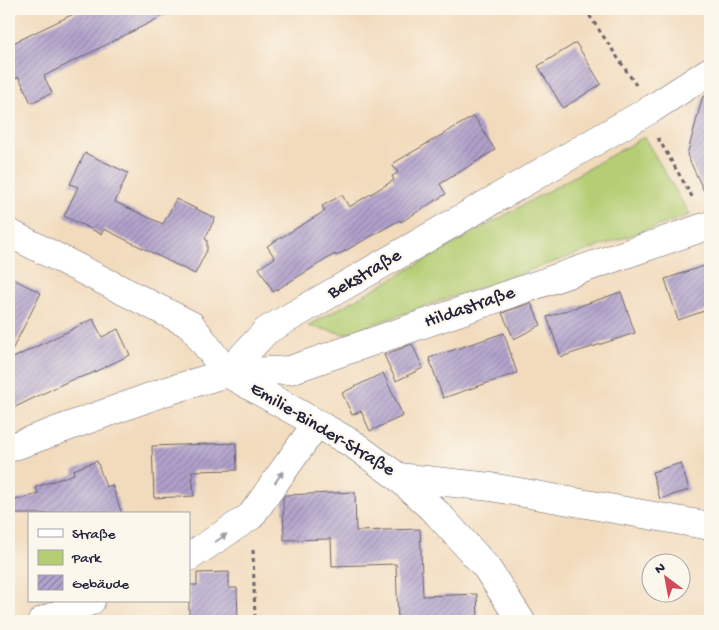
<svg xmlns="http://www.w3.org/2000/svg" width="719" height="630" font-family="'Gochi Hand',sans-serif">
<defs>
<pattern id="building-hatch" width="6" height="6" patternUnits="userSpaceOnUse" patternTransform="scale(1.25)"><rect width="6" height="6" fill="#b0a1cb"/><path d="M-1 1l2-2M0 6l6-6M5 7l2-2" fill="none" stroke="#8f83a6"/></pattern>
</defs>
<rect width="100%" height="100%" fill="#fbf7ec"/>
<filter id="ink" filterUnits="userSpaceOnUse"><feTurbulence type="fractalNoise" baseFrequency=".02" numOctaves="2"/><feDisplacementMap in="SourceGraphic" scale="10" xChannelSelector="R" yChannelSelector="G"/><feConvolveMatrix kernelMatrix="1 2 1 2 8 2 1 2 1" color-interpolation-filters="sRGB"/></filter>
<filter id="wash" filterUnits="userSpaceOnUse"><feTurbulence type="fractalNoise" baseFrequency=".0096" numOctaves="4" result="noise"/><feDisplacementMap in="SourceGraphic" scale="20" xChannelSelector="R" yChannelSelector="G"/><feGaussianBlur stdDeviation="1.12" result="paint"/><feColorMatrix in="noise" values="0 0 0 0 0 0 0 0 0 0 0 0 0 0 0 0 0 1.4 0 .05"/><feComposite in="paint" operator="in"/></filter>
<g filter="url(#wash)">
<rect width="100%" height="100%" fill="#f2dbbd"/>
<!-- green -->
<path fill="#b5ce74" stroke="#6c7858" d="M644,137L690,215L345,334L308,326Z"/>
<g id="blocks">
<!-- building -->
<g fill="url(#building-hatch)">
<path d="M84,9H177L44,76L52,93L31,103L19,77L9,82V45Z"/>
<path d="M576,43L601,84L563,108L538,66Z"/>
<path d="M703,96L710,97V204L687,155Z"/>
<path d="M474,116L495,150L440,184L446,194L401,222L400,220L336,256L335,254L273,292L259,268L275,258L267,246L325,211L322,206L342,195L349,207L394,180L392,176L398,173L392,164Z"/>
<path d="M85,153L128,173L115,202L163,224L176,199L215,218L205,239L207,240V250L195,274L104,229L101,234L64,216L78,187L70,184Z"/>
<path d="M710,264V309L678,320L665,279Z"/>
<path d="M9,277L41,293L9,356Z"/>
<path d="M621,292L635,333L561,357L547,317Z"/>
<path d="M531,303L541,325L514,339L502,313Z"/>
<path d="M93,319L102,337L118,329L130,355L88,375L71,380L9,410V360Z"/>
<path d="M504,333L517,373L443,398L429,358Z"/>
<path d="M412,344L423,368L396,381L384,355Z"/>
<path d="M383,373L403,416L370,431L361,411L352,415L342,393Z"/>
<path d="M236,443L237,470L192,471L194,496L154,498L152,446Z"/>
<path d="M97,461L106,487L112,485L122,514H9V502L38,494L36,487L74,474L73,470Z"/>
<path d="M681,463L689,490L660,499L652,472Z"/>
<path d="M355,492L356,531L420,529L423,596L477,594L478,621H398L396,564L332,566L331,539L284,540L283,498L285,495Z"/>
<path d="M229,572V588H237L238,621H189V585H197V573Z"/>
</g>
</g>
</g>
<g filter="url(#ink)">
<use href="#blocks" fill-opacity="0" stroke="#6b6368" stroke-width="1"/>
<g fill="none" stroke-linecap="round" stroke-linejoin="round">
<defs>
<g id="minor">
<path d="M9,233L191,325L227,373L353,444L398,477L438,514L486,567L521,621"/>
<path d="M227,373L290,370L710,225"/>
<path d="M9,448L164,392L227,373L266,331L653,108L710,71"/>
<path d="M398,477L491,487L710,526"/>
<path d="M189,557L251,516L317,423"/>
<path d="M42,621L91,601"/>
</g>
</defs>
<!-- minor casing -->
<use href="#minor" stroke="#6b6368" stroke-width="29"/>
<!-- path -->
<g stroke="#6b6368" stroke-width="3" stroke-dasharray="4 4" stroke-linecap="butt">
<path d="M585,9L636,85"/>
<path d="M658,138L694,200"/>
<path d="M253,550L255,621"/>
</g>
<!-- minor -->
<use href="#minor" stroke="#fff" stroke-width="28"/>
</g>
<!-- one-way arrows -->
<defs><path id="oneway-solid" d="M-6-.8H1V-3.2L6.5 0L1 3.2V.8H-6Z" transform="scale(1.25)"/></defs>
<g fill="#9c9ca7">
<use href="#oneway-solid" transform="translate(279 477) rotate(-55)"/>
<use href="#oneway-solid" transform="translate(221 538) rotate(-35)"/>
</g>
</g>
<g text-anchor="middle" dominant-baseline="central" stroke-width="4.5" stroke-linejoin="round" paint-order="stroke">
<!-- street labels -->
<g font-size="19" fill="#22223b" stroke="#fbf7ec">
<text transform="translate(365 275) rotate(-30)">Bekstraße</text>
<text transform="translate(470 308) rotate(-19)">Hildastraße</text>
<text transform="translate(322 430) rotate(31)">Emilie-Binder-Straße</text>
</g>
</g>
<!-- margin -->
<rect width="719" height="630" fill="none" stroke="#fbf7ec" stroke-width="30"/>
<!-- legend -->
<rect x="28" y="512" width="162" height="90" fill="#fbf7ec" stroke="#a4a2a5"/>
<rect x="38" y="529" width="25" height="8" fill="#ffffff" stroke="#a4a2a5"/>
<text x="72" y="538" font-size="15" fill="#22223b">Straße</text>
<rect x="38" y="550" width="25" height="15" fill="#b5ce74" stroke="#a4a2a5"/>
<text x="72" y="562" font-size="15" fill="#22223b">Park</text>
<rect x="38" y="575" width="25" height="15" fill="url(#building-hatch)" stroke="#a4a2a5"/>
<text x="72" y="588" font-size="15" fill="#22223b">Gebäude</text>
<!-- north arrow -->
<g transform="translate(666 578) rotate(328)"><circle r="24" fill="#fbf7ec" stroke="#a4a2a5"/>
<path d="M0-4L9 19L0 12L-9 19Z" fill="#d1495b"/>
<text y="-8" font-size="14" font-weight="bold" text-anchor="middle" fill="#22223b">N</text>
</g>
</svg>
